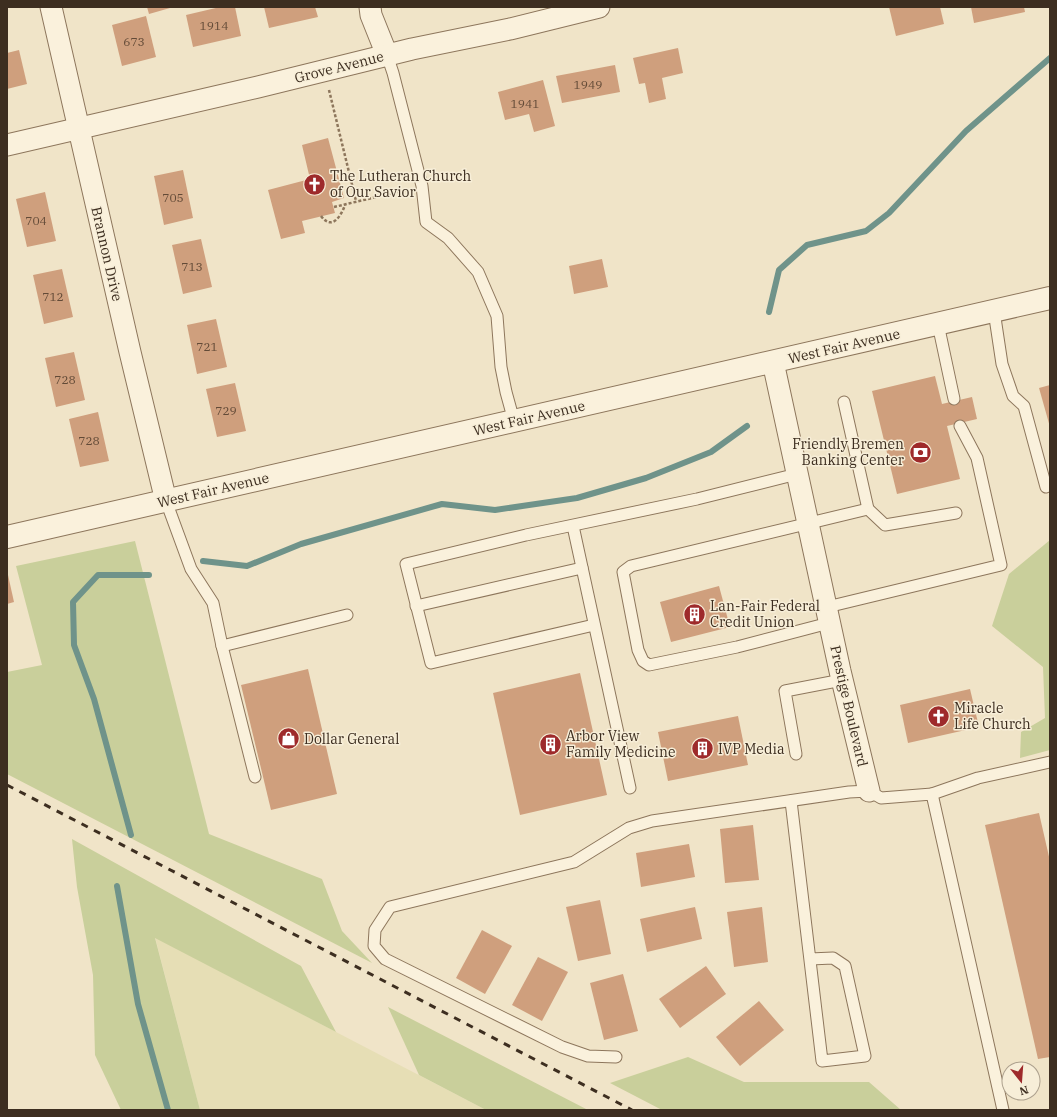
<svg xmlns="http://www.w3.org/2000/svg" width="1057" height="1117" font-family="'IBM Plex Serif',serif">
<rect width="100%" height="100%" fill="#f0e4c8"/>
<!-- farmland -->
<path fill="#e6deb5" d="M155,937L336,1032L486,1110H200Z"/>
<!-- green -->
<g fill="#c9cf9b">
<path d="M1050,540V750L1020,758L1021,732L1045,718L1043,667L992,626L1009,574Z"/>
<path d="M135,541L209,834L322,879L342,931L372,963L7,774V672L42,665L16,566Z"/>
<path d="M72,839L301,966L336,1032L155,938L200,1110H121L95,1055L93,975L77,887Z"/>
<path d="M388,1007L588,1110H486L419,1075Z"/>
<path d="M688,1057L744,1082H869L901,1110H662L610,1083Z"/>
</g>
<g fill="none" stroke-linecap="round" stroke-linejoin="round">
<!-- stream -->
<g stroke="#6f938a" stroke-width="6">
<path d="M769,312L779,270L807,245L866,231L889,213L966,131L1050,58"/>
<path d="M203,561L247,566L301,544L442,504L495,510L577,498L646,478L711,452L747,426"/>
<path d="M131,835L94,699L74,645L73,602L98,575H149"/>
<path d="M117,886L138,1004L168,1110"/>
</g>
</g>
<!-- building -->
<g fill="#cf9f7d">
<path d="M147,7H169L170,8L149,14Z"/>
<path d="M220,7H235L241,36L193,47L186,15Z"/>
<path d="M264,7H315L318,17L269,28Z"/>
<path d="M889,7H940L944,24L896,36Z"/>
<path d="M971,7H1024L1025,12L974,23Z"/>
<path d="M146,16L156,57L122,66L112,25Z"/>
<path d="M678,48L683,73L662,78L666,99L649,103L645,83L639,84L633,58Z"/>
<path d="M19,50L27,84L7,89V53Z"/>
<path d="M615,65L620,92L562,103L556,76Z"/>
<path d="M543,80L555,126L534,132L529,114L505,120L498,92Z"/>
<path d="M328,138L344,198L332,202L335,213L302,221L305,233L281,239L268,190L310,179L302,145Z"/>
<path d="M183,170L193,218L164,225L154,176Z"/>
<path d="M45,192L56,241L27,247L16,199Z"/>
<path d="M201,239L212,287L183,294L172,245Z"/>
<path d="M602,259L608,287L574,294L569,266Z"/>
<path d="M62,269L73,317L44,324L33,275Z"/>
<path d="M216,319L227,367L197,374L187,325Z"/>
<path d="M74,352L85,400L56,407L45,358Z"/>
<path d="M935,376L942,404L972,397L977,419L947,426L960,479L897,494L872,391Z"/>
<path d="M235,383L246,431L217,437L206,389Z"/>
<path d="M1050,385V427L1039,388Z"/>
<path d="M98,412L109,461L80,467L69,419Z"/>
<path d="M8,575L14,602L7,604V576Z"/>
<path d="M719,586L730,627L671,642L660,602Z"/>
<path d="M308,669L337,794L271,810L241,685Z"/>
<path d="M580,673L607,795L520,815L493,693Z"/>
<path d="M970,689L979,727L908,743L900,705Z"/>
<path d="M738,716L748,765L668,781L658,732Z"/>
<path d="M1039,813L1050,861V1057L1038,1059L985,825Z"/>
<path d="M753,825L759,880L725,883L720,829Z"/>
<path d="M689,844L695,877L641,887L636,853Z"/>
<path d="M600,900L611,954L578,961L566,907Z"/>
<path d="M695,907L702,939L647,952L640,919Z"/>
<path d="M762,907L768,962L734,967L727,912Z"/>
<path d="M482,930L512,946L485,994L456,978Z"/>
<path d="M538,957L568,972L542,1021L512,1005Z"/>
<path d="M706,966L726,994L680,1028L659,999Z"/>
<path d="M623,974L638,1031L604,1040L590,983Z"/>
<path d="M759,1001L784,1030L740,1066L716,1037Z"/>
</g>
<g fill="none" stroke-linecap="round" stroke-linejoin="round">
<defs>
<g id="service">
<path d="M387,55L393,73L422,186L426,222L448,238L478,272L497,316L501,367L506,392L514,421"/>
<path d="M994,311L1002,364L1013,396L1024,406L1046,487"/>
<path d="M938,324L954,399"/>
<path d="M166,501L191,569L213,603L222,646L255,777"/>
<path d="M868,509L885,525L956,513"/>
<path d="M573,526L630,788"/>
<path d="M416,606L582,568"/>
<path d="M827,607L1001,565L977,458L960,426"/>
<path d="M829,623L737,647L649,665L643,661L638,650L623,572L631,566L868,509L844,402"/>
<path d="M594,625L431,663L406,564L526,535L697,499L797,474"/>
<path d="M222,646L347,615"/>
<path d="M796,754L785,691L842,680"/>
<path d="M932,794L978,778L1050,762"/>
<path d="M791,801L822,1061L865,1056L845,966L833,958L810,959"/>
<path d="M616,1057L588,1056L562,1047L385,959L374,946L375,930L390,907L574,862L629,828L652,821L849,792L869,791L881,798L932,794L1003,1110"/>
</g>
<g id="minor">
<path d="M51,7L130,352L166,501"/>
<path d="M370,7L371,15L387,55"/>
<path d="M7,145L258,87L412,49L510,29L599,7"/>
<path d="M773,362L840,671L869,791"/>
</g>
<path id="tertiary" d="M7,537L1050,298"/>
</defs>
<!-- service casing -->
<use href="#service" stroke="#8d765c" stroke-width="13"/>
<!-- minor casing -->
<use href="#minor" stroke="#8d765c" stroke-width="23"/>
<!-- tertiary casing -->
<use href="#tertiary" stroke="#8d765c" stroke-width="24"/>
<!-- path -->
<g stroke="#8d765c" stroke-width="2.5" stroke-dasharray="3 2" stroke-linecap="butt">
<path d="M329,90L356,201"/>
<path d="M334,207L406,190"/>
<path d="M321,216C332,231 341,216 345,205"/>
</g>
<!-- service -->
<use href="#service" stroke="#faf1dc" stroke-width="11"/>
<!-- minor -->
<use href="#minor" stroke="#faf1dc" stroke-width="21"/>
<!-- tertiary -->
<use href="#tertiary" stroke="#faf1dc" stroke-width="22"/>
<!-- rail -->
<path stroke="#3d2e20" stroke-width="3" stroke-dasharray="7 7" stroke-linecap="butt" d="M7,785L632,1110"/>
</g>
<!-- icons -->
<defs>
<symbol id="church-disc" viewBox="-11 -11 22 22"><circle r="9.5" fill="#9e2a2b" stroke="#f7eed8"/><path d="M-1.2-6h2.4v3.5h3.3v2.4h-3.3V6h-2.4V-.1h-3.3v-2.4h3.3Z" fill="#fff"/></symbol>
<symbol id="bank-disc" viewBox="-11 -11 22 22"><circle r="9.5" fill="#9e2a2b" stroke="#f7eed8"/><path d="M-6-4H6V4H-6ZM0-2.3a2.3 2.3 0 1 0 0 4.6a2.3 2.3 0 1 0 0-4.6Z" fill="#fff"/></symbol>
<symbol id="building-disc" viewBox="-11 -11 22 22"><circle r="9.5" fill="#9e2a2b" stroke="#f7eed8"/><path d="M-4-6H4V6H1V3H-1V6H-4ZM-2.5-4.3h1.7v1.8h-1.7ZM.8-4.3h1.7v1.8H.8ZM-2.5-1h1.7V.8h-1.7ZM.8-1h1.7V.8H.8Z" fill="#fff"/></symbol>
<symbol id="shop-disc" viewBox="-11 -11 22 22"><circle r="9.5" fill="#9e2a2b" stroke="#f7eed8"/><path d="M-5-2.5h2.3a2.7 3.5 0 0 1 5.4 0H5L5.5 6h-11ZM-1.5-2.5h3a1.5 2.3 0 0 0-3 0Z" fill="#fff"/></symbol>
</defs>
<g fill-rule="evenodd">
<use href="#church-disc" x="302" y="172" width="25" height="25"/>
<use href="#bank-disc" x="908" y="440" width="25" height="25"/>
<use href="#building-disc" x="682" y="602" width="25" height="25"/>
<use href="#church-disc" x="926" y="704" width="25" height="25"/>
<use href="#shop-disc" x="276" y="726" width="25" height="25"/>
<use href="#building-disc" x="538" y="732" width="25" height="25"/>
<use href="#building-disc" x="690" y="736" width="25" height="25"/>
</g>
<g text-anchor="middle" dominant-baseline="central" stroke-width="3" stroke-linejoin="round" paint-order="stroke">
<!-- number labels -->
<g font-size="12" fill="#624a37">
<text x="214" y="25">1914</text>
<text x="134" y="41">673</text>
<text x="588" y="84">1949</text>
<text x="525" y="103">1941</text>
<text x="173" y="197">705</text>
<text x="36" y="220">704</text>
<text x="192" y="266">713</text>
<text x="53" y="296">712</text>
<text x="207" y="346">721</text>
<text x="65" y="379">728</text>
<text x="226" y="410">729</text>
<text x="89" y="440">728</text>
</g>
<!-- street labels -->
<g font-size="14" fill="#3d2e20" stroke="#f7eed8">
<text transform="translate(339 67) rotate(-14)">Grove Avenue</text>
<text transform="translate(107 254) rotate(77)">Brannon Drive</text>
<text transform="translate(844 346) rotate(-13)">West Fair Avenue</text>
<text transform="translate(529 418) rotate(-13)">West Fair Avenue</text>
<text transform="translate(213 490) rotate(-13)">West Fair Avenue</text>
<text transform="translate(849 706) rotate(77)">Prestige Boulevard</text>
</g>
<!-- poi labels -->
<g font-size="14" fill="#3d2e20" stroke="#f7eed8" text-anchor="start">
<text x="330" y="176">The Lutheran Church<tspan x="330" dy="16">of Our Savior</tspan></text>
<text x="904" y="444" text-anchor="end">Friendly Bremen<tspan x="904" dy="16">Banking Center</tspan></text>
<text x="710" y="606">Lan-Fair Federal<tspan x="710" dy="16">Credit Union</tspan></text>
<text x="954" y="708">Miracle<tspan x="954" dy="16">Life Church</tspan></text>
<text x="566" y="736">Arbor View<tspan x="566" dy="16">Family Medicine</tspan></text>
<text x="304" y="739">Dollar General</text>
<text x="718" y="749">IVP Media</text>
</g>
</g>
<!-- border -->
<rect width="1057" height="1117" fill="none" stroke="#3d2e20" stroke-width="16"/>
<!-- north arrow -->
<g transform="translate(1021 1081) rotate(163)"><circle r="19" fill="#f7eed8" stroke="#ada18e"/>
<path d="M0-3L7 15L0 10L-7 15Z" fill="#9e2a2b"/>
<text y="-6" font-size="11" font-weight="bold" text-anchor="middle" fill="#3d2e20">N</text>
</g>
</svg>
